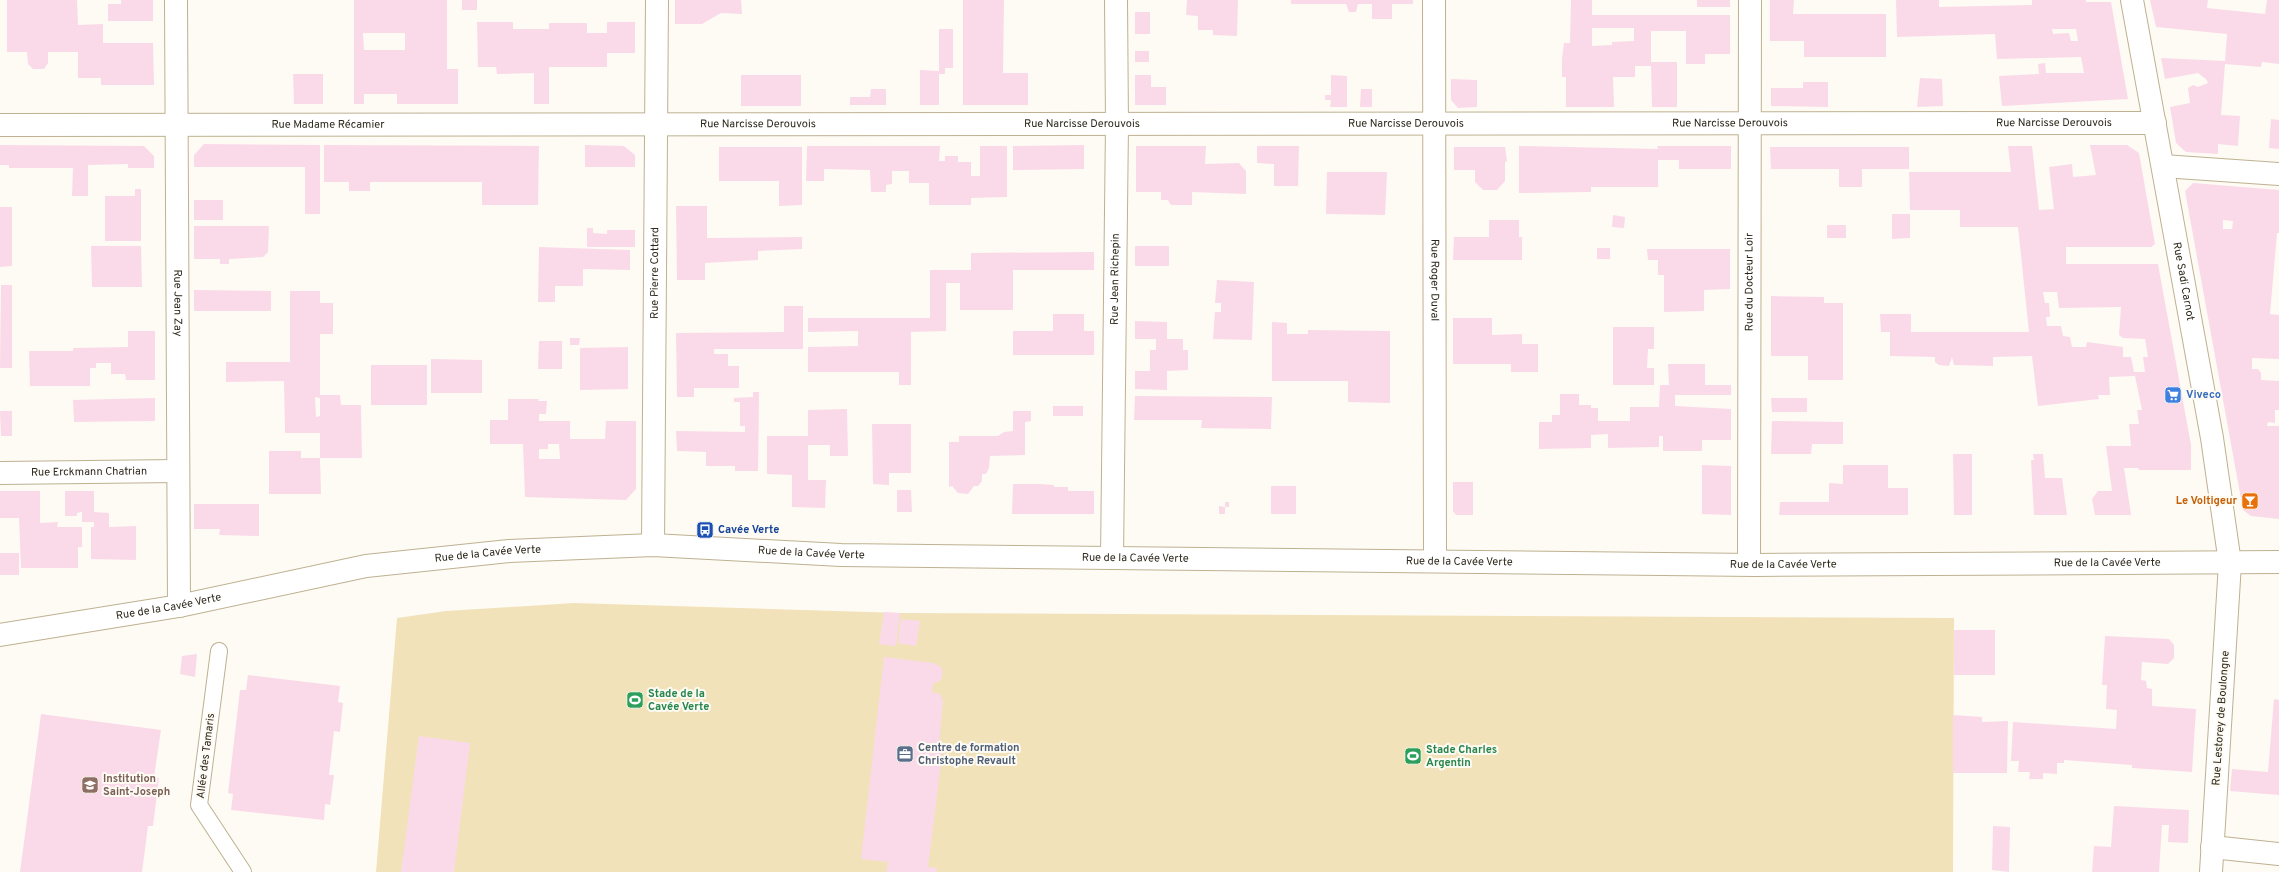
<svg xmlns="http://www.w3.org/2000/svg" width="2279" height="872" font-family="Overpass,sans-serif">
<rect width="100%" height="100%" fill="#fefbf4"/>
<!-- green -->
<path fill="#f2e2ba" d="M574,603L900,613L1954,618L1953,872H376L397,618L446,611Z"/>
<!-- building -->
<g fill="#fadae9" fill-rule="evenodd">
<path d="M7,0H77L78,25L103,24V43H153L154,85H101V78H78V52H48V63L44,69H33L28,64L27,52H7Z"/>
<path d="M121,0H153V21H108V4H121Z"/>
<path d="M354,0H447V69H458V104H397V94H364V104H354ZM363,33H405V50H364Z"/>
<rect x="462" y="0" width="15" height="10"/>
<path d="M675,0H741L742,14L721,13L702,24H675Z"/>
<path d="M963,0H1004L1003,73H1028V105H963Z"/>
<path d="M1187,0H1238L1237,36L1213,35V30H1198V16L1186,15Z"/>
<path d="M1291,0H1413V4H1392V19H1372V4H1358L1356,12H1349L1346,4H1291Z"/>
<path d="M1571,0H1592V15H1730V54H1705V64H1686V31H1651V62H1677V107H1652L1651,66H1635V77H1613L1614,107H1566V77H1562V59L1564,43H1570ZM1592,28H1634V41L1612,42V45L1592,46Z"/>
<rect x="1697" y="0" width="33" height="7"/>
<path d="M1770,0H1794L1793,14H1886V57H1804V41H1770Z"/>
<path d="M1896,0H1939V7L2032,5V0H2086V2H2111L2128,99L2002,106L1999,76L2039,74L2038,64L2045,63L2046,73H2084L2081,57L1997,59L1995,34L1897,37ZM2052,29H2076L2078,41H2071L2069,33L2053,34Z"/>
<path d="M2150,0H2208L2207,8L2265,14L2267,0H2279V64L2262,62L2261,67L2225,64L2221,115L2240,116L2238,146L2218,144V154L2186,152L2176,143L2170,107L2190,103L2188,88L2193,85L2198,87L2208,83L2206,79L2198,73L2165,79L2161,58L2225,61L2227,34L2156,27Z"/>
<rect x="1135" y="12" width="15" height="22"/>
<path d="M477,22H513V29H549V23H587V33H607V22H635V53H607V67H549V104H534V73L497,74L496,67H478Z"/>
<path d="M939,29H953V68H945V74H939V105H920V70L939,71Z"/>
<rect x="1135" y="51" width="14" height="11"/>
<path d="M293,74H323V104H294Z"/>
<rect x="741" y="75" width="60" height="31"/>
<path d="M1135,75H1151V87H1166V105H1135Z"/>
<path d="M1331,75L1347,76V107H1330L1331,100H1325V95H1331Z"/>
<path d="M1920,78L1942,79L1943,106L1917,107Z"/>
<path d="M1451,79L1477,80V107L1458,108L1451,100Z"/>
<path d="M1803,82H1828V107L1771,106V88H1803Z"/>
<path d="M871,89H886V105H850V97H870Z"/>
<path d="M1361,89H1372V107H1360Z"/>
<path d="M2271,119L2279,120V149L2269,148Z"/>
<path d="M204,144L320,145V214H305V167H194V155Z"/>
<path d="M0,145L144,146L154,156V168H128V164L88,165V196H72L73,168H9V165H0Z"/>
<path d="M324,145L539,146L538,205H482V182H370V191H349V182H324Z"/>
<path d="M585,145L624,146L635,155V167H585Z"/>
<path d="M1084,145V169L1013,170V146Z"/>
<path d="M2090,145H2127L2139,153L2155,244L2151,247H2066V264H2158L2191,445V470H2139L2138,468H2124L2131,515H2095L2092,499L2098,491H2112L2106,446H2131L2129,424H2139L2137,410H2142L2135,376L2109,377L2110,395H2098L2099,399L2038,406L2032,356L1993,357V366L1954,365L1952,357L1949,366L1939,365L1935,362V357L1890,356V332H1881L1880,314H1911V332H2029L2018,227H1960V210H1910L1909,172H2011L2008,146H2032L2039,210L2054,209L2049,167L2072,164L2073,177L2096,175ZM2043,292H2057L2059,308L2121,307L2119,335L2123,338L2145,339L2148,357H2143L2145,372H2134L2131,357H2123V347L2087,342L2086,347H2072L2070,337L2063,336L2061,326H2047L2046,317H2050L2049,303H2045Z"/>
<path d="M807,146H940L939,161H945V156H958V162H971V176H980V146H1007V197L971,198V205H929V183H909V171H892V184L886,185V192H871L870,170L824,169V181H806Z"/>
<path d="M1136,146H1206L1205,164L1239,163L1246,171V194L1192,192V205H1171L1168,200H1161V192H1136Z"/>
<path d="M1257,146H1299L1298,186H1274V164L1257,163Z"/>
<path d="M1519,146L1658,149L1657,146H1731V169H1679V160H1658V187H1591V192L1519,193Z"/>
<path d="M719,147H802V205L779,206V181H719Z"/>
<path d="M1454,147H1505L1507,161L1505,162V181L1497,190H1483L1475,182V170H1454Z"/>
<path d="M1770,147H1909V169H1862V187H1839V169H1771Z"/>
<path d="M1327,172H1387L1385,215L1326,214Z"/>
<path d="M2193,183L2279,190V233H2277L2270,314L2279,315V359L2252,358V369H2258L2261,373V380L2279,381V410H2275V423L2268,422L2267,426H2279V519L2251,516L2243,510L2185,191ZM2223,220L2233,221L2232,229H2223Z"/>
<path d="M135,189H141V241H105V196H135Z"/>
<rect x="194" y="200" width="29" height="20"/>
<path d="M676,206H707V238L802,237V249L758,251V260L705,263V280H677Z"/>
<path d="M0,207H12V266L0,267Z"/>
<path d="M1892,214H1910V238L1892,239Z"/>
<path d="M1613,215L1625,217L1624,228L1612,227Z"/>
<path d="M1489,220H1519V237H1522V260H1453L1454,237H1489Z"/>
<rect x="1827" y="225" width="19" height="13"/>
<path d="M194,226H269L268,252L263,257L229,259V264H220V259H194Z"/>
<path d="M587,228H593V233L607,234V230H635V247H587Z"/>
<path d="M91,246H141L142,287H92Z"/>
<rect x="1135" y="246" width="34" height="20"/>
<path d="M539,247L630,250V270L583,269V286H555V302H538Z"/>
<rect x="1597" y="248" width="13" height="11"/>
<path d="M1647,249H1730V289L1704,290V311L1664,312V275H1658V260H1648Z"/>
<path d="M1094,252V270H1013V310H960V283H946V331L911,332V385H899V372H808V347L858,346V331L808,332V318H930V270H971V253Z"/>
<path d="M1217,280L1254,282L1252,340L1213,339L1215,312H1221V303H1215Z"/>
<path d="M1,285H12V368H0Z"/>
<path d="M194,290L271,291V311H194Z"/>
<path d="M290,291H320V303H333V334H320V395H340L341,405H361L362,458H320L321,494H269V451H301V458H320V433H285L284,381L226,382V362H290ZM315,397L320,398V416L316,417Z"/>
<path d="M1771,296L1824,297V303H1843V380H1808V356H1771Z"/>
<path d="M784,306H803V349H714V354H728V366H739V388H694V397H677L676,333L784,332Z"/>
<path d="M1053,314H1084V331H1094V355H1013V331H1053Z"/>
<path d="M1453,318H1492V335L1522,334V344H1538V372H1511V364H1453Z"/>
<path d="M1135,321L1167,322V339H1183V350H1188V370L1167,371V390L1135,389V371H1150V350H1156V339H1135Z"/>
<path d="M1272,322L1287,323V334H1308V330L1390,331V403L1348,402V381H1272Z"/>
<path d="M1613,327H1654V349H1648L1647,368H1654V385H1613Z"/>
<path d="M128,331H155V380H126L125,374H111V363H96V368H90V386H30L29,351H73V348L128,347Z"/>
<path d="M570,338H580L579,345H570Z"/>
<path d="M539,341H562V369H538Z"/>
<path d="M628,347V389L580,390V348Z"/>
<path d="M431,359L482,360V393H431Z"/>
<path d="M1668,364H1705V385H1731V395H1675V406L1731,409V440H1702V451H1663V436H1659V447L1608,448V434L1591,435V448L1539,449V422H1552V415H1560V394H1579V405H1591V408H1598V421H1630V407H1659L1660,385H1669Z"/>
<rect x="371" y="365" width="56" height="40"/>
<path d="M753,392H759V397L758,471H735V466H706V452L677,451L676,431L745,432V426H740V402H734V398L753,397Z"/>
<path d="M1135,396L1272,397L1271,429L1201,428L1202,420H1134Z"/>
<path d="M155,398V421L74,422L73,400Z"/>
<path d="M1771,398H1807V412H1772Z"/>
<path d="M508,399H539L538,401H547L546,414H539V421H570V439H605L606,421H636V489L626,500L525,497L523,444H490V420H508ZM548,444H559L560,459H539V449H548Z"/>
<rect x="1053" y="406" width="30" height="10"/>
<path d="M847,409L848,456H830V445H808V480H826L825,508L792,507V475L767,474V436H808V410Z"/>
<path d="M0,411H12V436H1Z"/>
<path d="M1013,411H1031V421L1025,422V455L990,456L989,468L986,474H982V481L978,486H974L968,494L958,493L952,486L949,487V442H959V436H998L1004,432L1013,431Z"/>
<path d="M1772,421L1843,422V444H1812L1811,454H1771Z"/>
<path d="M872,424H911V473H889V485L873,484Z"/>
<path d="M1953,454H1972V515H1954Z"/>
<path d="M2033,454H2043L2045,478H2062L2067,515H2034L2031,460H2034Z"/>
<path d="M1702,465L1731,466V515L1702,514Z"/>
<path d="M1843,465H1888V488H1908V515H1779L1780,502H1829V483L1843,484Z"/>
<path d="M1453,482H1473V515H1456L1453,511Z"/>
<path d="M1013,484H1039L1054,485V487H1068V491H1094V514H1012Z"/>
<rect x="1271" y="486" width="25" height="28"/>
<path d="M897,490H911L912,512H897Z"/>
<path d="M0,491H40V523L58,522L57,527H82V547H78V568H21L19,518H0Z"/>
<path d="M65,491H94V512L109,513V527L136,526V560L91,559V527H94V522H82V512L77,513V516H65Z"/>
<path d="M1225,502H1229V507H1225V514H1219V506L1225,507Z"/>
<path d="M194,504H259V536L219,535L220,529H194Z"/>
<rect x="0" y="553" width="19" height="22"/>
<path d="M884,612L900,613L896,646L879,644Z"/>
<path d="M901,619L920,621L916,646L898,643Z"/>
<rect x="1954" y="630" width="41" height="45"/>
<path d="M2105,636L2169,639L2174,645V658L2168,664L2142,662L2141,680L2146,681L2147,688L2152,689V706L2196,709L2192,772L2132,768V765L2064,760V763H2057V774L2043,773V779H2029L2030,772H2018L2019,761H2011L2013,722L2116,729L2117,710L2106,709L2107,685H2102Z"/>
<path d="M197,654L195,677L180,674L182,656Z"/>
<path d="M884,657L933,663L941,667L943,672L941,680L933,684L932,692L940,694L943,701L939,745L943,746L928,867L937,868V872H886L888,862L861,859Z"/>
<path d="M248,675L340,686L338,702L343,703L340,732L334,731L329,775H334L330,805L325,804L324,820L231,810L233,794L228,793L240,690H246Z"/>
<path d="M2274,699L2279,700V795L2230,791L2232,769L2268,772Z"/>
<path d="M41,714L161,730L154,777L159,778L153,826H148L142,872H20Z"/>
<path d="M1953,715L1982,717V722L2008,721L2007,773H1953Z"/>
<path d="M419,736L470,743L454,872H401Z"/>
<path d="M2114,806L2189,810L2188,843L2168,842L2169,825H2162L2159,872H2092L2094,846L2111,847Z"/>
<path d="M1993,826L2010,827L2009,872L1992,870Z"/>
</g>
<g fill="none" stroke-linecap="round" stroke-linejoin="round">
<defs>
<path id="service" d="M219,651L199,805L243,872"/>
<g id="minor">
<path id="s1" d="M176,0L179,606"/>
<path id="s2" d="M1434,0L1435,561"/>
<path id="s3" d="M2132,0L2212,438L2230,563L2211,872"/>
<path id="s4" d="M0,125L2155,123"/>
<path d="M2163,166L2279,174"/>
<path id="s5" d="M0,473L178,471"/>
<path id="s6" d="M653,545L657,0"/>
<path id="s7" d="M1112,558L1117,124L1116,0"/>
<path id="s8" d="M1749,564L1750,0"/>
<path d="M2212,847L2279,854"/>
</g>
<g id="tertiary">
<path id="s9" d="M0,635L179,606L366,566L509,551L653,545L841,555L1112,558L1755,565L2279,562"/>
</g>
</defs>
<!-- service casing -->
<use href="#service" stroke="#beb191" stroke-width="18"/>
<!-- minor casing -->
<use href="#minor" stroke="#beb191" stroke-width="24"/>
<!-- tertiary casing -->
<use href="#tertiary" stroke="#beb191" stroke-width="24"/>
<!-- service -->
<use href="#service" stroke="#fff" stroke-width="16"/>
<!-- minor -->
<use href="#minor" stroke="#fff" stroke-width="22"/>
<!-- tertiary -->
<use href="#tertiary" stroke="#fff" stroke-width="22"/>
</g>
<!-- icons -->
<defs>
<symbol id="supermarket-square" viewBox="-11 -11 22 22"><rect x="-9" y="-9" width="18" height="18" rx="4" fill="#3f7fe0" stroke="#fefbf4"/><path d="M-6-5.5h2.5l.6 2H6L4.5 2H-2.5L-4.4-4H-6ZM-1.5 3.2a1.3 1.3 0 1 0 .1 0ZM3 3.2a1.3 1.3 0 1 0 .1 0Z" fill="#fff"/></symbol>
<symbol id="bar-square" viewBox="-11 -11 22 22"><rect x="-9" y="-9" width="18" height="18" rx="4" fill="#e8710a" stroke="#fefbf4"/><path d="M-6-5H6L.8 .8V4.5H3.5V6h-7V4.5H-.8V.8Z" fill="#fff"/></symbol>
<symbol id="bus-square" viewBox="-11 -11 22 22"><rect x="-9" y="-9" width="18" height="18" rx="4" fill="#1a4fb4" stroke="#fefbf4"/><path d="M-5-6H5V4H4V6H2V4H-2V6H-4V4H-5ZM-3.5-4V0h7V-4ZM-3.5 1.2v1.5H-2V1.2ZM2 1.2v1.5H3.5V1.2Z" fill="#fff"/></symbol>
<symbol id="stadium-square" viewBox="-11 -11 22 22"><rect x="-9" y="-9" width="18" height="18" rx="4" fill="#2e9e5b" stroke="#fefbf4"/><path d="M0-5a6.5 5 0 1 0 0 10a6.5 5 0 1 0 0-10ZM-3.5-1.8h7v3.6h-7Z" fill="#fff"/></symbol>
<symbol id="office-square" viewBox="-11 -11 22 22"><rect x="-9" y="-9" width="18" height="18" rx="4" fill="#5c6f8a" stroke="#fefbf4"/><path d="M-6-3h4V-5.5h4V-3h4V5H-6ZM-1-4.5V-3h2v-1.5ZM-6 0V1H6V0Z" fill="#fff"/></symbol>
<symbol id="school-square" viewBox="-11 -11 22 22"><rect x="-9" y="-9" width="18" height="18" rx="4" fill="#8d6e63" stroke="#fefbf4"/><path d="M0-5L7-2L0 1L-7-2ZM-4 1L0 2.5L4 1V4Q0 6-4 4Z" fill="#fff"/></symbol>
</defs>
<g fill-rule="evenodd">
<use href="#supermarket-square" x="2163" y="385" width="20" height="20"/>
<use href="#bar-square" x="2240" y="491" width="20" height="20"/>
<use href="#bus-square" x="695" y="520" width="20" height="20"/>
<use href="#stadium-square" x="625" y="690" width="20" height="20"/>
<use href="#office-square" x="895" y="744" width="20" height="20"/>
<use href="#stadium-square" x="1403" y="746" width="20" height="20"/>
<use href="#school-square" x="80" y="775" width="20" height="20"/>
</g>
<g text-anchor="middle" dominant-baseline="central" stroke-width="4" stroke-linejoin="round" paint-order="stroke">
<!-- street labels -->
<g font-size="11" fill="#2d281b" stroke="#fefbf4">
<text stroke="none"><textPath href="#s4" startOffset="1730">Rue Narcisse Derouvois</textPath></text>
<text stroke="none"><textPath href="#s4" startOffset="2054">Rue Narcisse Derouvois</textPath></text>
<text stroke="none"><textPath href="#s4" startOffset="758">Rue Narcisse Derouvois</textPath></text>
<text stroke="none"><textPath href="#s4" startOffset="1082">Rue Narcisse Derouvois</textPath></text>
<text stroke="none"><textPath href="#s4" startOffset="1406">Rue Narcisse Derouvois</textPath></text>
<text stroke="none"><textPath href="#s4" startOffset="328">Rue Madame Récamier</textPath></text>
<text stroke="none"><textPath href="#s6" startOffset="272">Rue Pierre Cottard</textPath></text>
<text stroke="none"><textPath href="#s7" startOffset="279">Rue Jean Richepin</textPath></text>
<text stroke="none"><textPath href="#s2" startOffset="280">Rue Roger Duval</textPath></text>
<text stroke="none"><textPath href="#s3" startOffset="286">Rue Sadi Carnot</textPath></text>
<text stroke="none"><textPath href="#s8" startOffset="282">Rue du Docteur Loir</textPath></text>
<text stroke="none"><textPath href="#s1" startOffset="303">Rue Jean Zay</textPath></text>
<text stroke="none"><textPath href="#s5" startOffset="89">Rue Erckmann Chatrian</textPath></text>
<text stroke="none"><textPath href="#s9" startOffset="819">Rue de la Cavée Verte</textPath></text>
<text stroke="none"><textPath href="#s9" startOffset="495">Rue de la Cavée Verte</textPath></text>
<text stroke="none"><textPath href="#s9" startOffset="1143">Rue de la Cavée Verte</textPath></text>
<text stroke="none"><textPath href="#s9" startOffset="1467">Rue de la Cavée Verte</textPath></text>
<text stroke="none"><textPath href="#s9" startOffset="2115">Rue de la Cavée Verte</textPath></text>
<text stroke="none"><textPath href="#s9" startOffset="1791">Rue de la Cavée Verte</textPath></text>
<text stroke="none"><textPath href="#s9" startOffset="171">Rue de la Cavée Verte</textPath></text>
<text transform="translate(2221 718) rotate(-86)">Rue Lestorey de Boulongne</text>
<text transform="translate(206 756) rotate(-83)">Allée des Tamaris</text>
</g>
<!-- shop labels -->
<g font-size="11" font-weight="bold" fill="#366cbe" stroke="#fefbf4" text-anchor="start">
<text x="2186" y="395">Viveco</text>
</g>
<!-- food labels -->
<g font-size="11" font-weight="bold" fill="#c56008" stroke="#fefbf4" text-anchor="end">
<text x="2237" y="501">Le Voltigeur</text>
</g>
<!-- transit labels -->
<g font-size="11" font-weight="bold" fill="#164399" stroke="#fefbf4" text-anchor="start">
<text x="718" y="530">Cavée Verte</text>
</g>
<!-- leisure labels -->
<g font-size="11" font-weight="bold" fill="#27864d" stroke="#fefbf4" text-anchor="start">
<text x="648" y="694">Stade de la<tspan x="648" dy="13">Cavée Verte</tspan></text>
<text x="1426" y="750">Stade Charles<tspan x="1426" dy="13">Argentin</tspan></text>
</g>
<!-- service labels -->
<g font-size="11" font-weight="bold" fill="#4e5e75" stroke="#fefbf4" text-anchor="start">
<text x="918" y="748">Centre de formation<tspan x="918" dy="13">Christophe Revault</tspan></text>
</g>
<!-- education labels -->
<g font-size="11" font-weight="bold" fill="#785e54" stroke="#fefbf4" text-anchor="start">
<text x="103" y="779">Institution<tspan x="103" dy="13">Saint-Joseph</tspan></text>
</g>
</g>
</svg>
